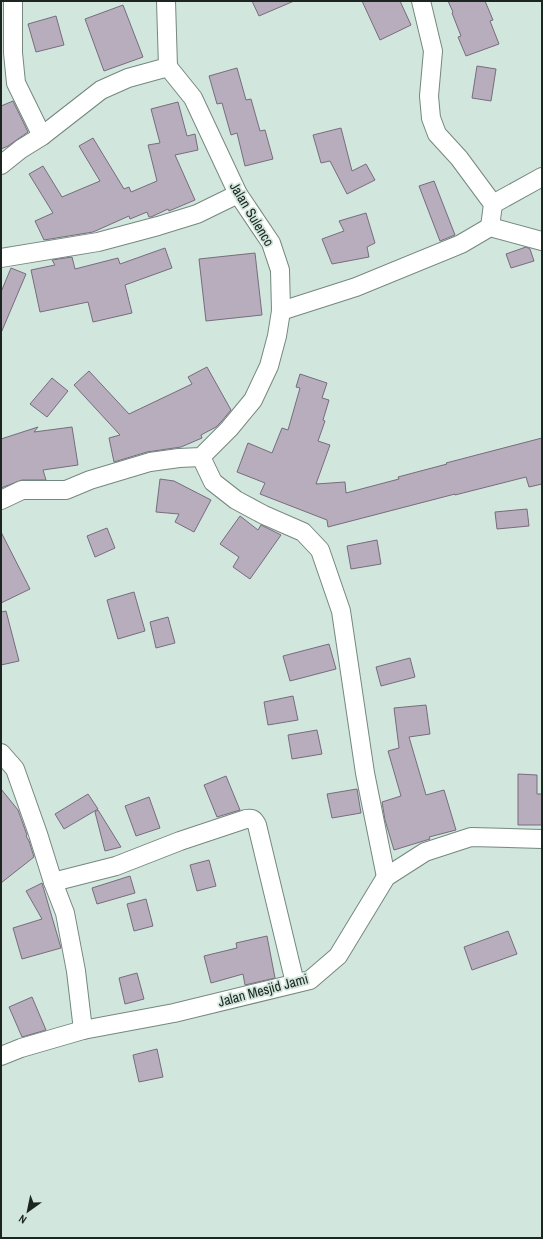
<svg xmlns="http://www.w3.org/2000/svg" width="543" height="1239" font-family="'Archivo Narrow',sans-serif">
<rect width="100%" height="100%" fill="#d1e6dc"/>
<!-- building -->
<g fill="#b8adbd" stroke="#776d7c">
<path d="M252,1H294L259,16Z"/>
<path d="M362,1H400L411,25L380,40Z"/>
<path d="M448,1H485L493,20L490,21L499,44L466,56L458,37L461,36L452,13L453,12Z"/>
<path d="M123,5L143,57L104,71L85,19Z"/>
<path d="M56,16L64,45L36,52L28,24Z"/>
<path d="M477,66L496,69L491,101L472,98Z"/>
<path d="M237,68L246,100L251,99L260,131L265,130L273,159L245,166L237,133L231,135L222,103L217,104L209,76Z"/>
<path d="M13,101L28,132L8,146L1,149V106Z"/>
<path d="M178,102L187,136L195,134L198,150L175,155L195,200L169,211L168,209L151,217H149L147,212L130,219L129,216L93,232L44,240L35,221L53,213L29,174L43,166L62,197L100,181L79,146L93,138L124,189L129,187L131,192L157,181L148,145L160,143L151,109Z"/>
<path d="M341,128L352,171L366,164L375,180L347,194L330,161L321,163L313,135Z"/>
<path d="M434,181L455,235L440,241L419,186Z"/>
<path d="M366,213L375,243L367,247L369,257L332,264L322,239L344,231L339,221Z"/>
<path d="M526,247L530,249L534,261L511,268L506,254Z"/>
<path d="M165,248L172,268L125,285L132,313L93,322L88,302L40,312L31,270L55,265L52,260L72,257L75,269L118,258L120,264Z"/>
<path d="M255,253L262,315L206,321L199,259Z"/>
<path d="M11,268L26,274L1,333V292Z"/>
<path d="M207,367L231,410L221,422L216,427L201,435L202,438L181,447L147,452L114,462L109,438L120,435L74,385L89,371L129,414L192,384L188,377Z"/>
<path d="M300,374L327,383L322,398L329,400L323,420L325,421L318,441L330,445L316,484L345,482L346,493L399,479L398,477L447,464L446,463L542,438V484L529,487L526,477L455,495V494L328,527L327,520L260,494L265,483L237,472L248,443L272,453L282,428L288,430L300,388L296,387Z"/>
<path d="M52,378L68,391L47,417L30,404Z"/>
<path d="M38,427L34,432L72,427L78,465L43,470L46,480H22L1,488V439Z"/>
<path d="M160,479L174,481L211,500L194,532L175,522L179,514L156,512Z"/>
<path d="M527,509L529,526L497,529L495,512Z"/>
<path d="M240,516L258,530L261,525L281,535L250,579L233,567L239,557L220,544Z"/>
<path d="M107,528L115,548L95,557L87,536Z"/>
<path d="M1,532L30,589L1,603Z"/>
<path d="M377,540L381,564L351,569L347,546Z"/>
<path d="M134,592L145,631L118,639L107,600Z"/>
<path d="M6,611L19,661L1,665V612Z"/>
<path d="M168,617L175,643L156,648L150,622Z"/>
<path d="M329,644L336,669L290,681L283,656Z"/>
<path d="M410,658L415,677L381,686L376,667Z"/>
<path d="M293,696L298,720L268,725L264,702Z"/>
<path d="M426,705L430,734L409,737L426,795L444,790L456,830L429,837L430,839L394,850L385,820L382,802L401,796L388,751L399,748L394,708Z"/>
<path d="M317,730L322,754L292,759L288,735Z"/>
<path d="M518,774L537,775V794H542V825H518Z"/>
<path d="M226,776L240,810L217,817L204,785Z"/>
<path d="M1,789L18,810L27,835L26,836L29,841L34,857L1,883Z"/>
<path d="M357,789L361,813L332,818L327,794Z"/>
<path d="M88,794L98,809L64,829L55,814Z"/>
<path d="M149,797L160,828L136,836L125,806Z"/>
<path d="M98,810L121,847L105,851L95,812Z"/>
<path d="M209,860L216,886L197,891L190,865Z"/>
<path d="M130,876L135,893L97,904L92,888Z"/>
<path d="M42,883L61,948L22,959L13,928L42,919L26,891Z"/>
<path d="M146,899L153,926L134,931L127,904Z"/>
<path d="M508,931L517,954L472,970L464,947Z"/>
<path d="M267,936L275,978L245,985L243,974L211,983L204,956L237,948L236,943Z"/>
<path d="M137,973L144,999L125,1004L119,978Z"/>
<path d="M32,997L46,1030L22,1037L9,1007Z"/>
<path d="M157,1049L163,1077L139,1082L133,1055Z"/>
</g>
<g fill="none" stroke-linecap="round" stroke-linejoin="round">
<defs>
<g id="street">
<path d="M13,1V53L16,83L42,136"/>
<path d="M166,1L168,67"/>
<path d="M421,1L433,51L429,96L431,118L437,134L459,158L493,204L490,227"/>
<path d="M1,165L21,149L42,136L101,90L128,78L168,67"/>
<path d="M493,204L542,177"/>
<path d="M1,258L98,242L158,226L197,214L238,194"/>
<path d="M281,311L356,287L461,244L490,227L542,241"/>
<path d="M201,457L213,482L236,500L264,515L303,532L320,550L341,611L365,773L386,877"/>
<path d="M1,500L22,490H66L90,480L150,462L179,458L201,457L229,429L253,400L269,366L277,336L281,311L280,270L271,243L238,194L193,98L168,67"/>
<path d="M1,753L15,769L38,834L53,882L65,913L76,971L83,1030"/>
<path d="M53,882L116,866L180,841L246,819C252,818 254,819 257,825L295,983"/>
<path d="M1,1056L21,1048L83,1030L174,1013L310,980L338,956L386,877L425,852L471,837L542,839"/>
</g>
</defs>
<!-- street casing -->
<use href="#street" stroke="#75887f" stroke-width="20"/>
<!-- street -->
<use href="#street" stroke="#fff" stroke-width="18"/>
</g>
<g text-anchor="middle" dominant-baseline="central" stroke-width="3.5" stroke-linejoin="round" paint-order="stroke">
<!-- street labels -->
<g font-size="14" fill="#1d2521" stroke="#d1e6dc">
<text transform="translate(252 214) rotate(59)">Jalan Sulenco</text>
<text transform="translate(263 990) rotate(-15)">Jalan Mesjid Jami</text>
</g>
</g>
<!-- border -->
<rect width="543" height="1239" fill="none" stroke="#1d2521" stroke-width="4"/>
<!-- north arrow -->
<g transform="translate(28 1211) rotate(213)" stroke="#d1e6dc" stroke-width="3" paint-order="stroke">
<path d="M0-3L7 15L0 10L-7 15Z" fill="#1d2521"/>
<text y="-6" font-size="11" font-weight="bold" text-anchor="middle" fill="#1d2521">N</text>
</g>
</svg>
